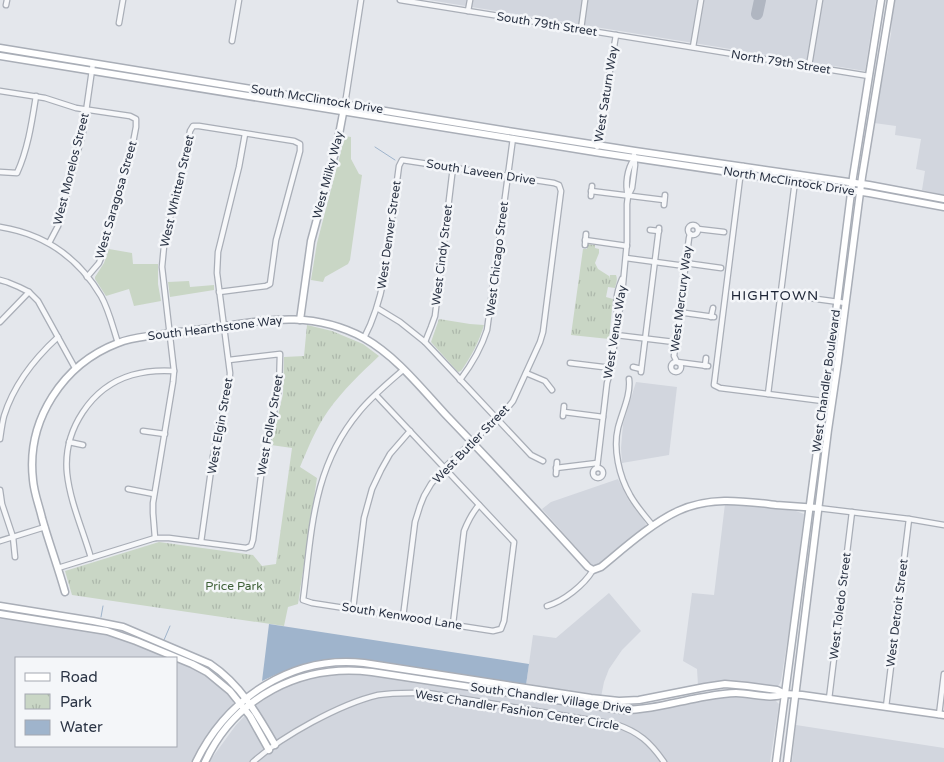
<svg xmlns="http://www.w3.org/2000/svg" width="944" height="762" font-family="'Varela Round',sans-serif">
<defs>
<pattern id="park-tufts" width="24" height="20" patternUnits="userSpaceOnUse" patternTransform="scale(1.25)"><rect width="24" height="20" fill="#c9d6c5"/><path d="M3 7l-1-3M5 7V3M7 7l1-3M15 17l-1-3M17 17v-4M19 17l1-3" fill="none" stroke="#adb8ab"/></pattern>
</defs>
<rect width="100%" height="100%" fill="#e4e7ec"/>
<!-- built -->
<g fill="#d2d6de">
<path d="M429,0H876L865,71Z"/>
<path d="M895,0H944V195L922,190L925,171L916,169L921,139L895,135L896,126L874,123L891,34L892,18Z"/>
<path d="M636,382L677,387L669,455L622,463L621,448L623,424Z"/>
<path d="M618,479L629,501L643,519L646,524L645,527L601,563L596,566H593L542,509L551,502Z"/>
<path d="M725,504L743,505L796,511L804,514L793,605L781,681L779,685L776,687L726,681L698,685L697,669L683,661L692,593L714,595Z"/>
<path d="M609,593L641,631L622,650L609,669L604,682L601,697L526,685L533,635L556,638Z"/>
<path d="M1,618H9L112,635L172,658H16V746H176V660L202,673L213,680L233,700V705L212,729L193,762H0V619Z"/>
<path d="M337,673L367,674L621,713L652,711L715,698L728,696L751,697L776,701L779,704L770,762H209L236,725L256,704L264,698L277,691L300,681L313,677Z"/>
<path d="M796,725L944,748V762H792Z"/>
</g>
<!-- grass -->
<g fill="#c9d6c5">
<path d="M345,136L351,137V159L359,174L362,175L350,260L348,264L325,277L323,282L311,280L317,243Z"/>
<path d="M109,249L132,253L133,264H158V284L161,301L134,306L129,289L106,296L95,279V277L104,263Z"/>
<path d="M189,281L190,287L214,285V290L170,297L168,282Z"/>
</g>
<!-- park -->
<g fill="url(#park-tufts)">
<path d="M587,244L595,245V248L599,249V253L595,263L598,269L609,276V279L610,275H616C618,280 616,283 615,288L608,287L606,297L613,299L609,339L571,335L583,249H587Z"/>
<path d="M439,319L470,324L484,325C479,342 471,357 461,371L458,372L431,342Z"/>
<path d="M307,325L332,331L363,344L379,356C361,373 343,390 328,411C316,428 308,448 300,467L317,478L298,604L288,607L284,626L72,595L65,571L159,542L253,555L262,566L276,564L292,448L271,445L283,394L284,357L304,356Z"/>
</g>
<!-- water -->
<path fill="#9fb4cc" d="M269,624L529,664L526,685L358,660C326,659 292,665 262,681Z"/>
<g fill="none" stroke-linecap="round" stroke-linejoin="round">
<!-- stream -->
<g stroke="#9fb4cc" stroke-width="1">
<path d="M375,147L395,160"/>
<path d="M101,617L103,606"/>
<path d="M164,640L170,626"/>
</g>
<!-- taxiway -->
<path stroke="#b0b6c1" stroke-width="12" d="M757,14L760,0"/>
<defs>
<g id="street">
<path d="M400,0L869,76"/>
<path d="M6,5L7,0"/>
<path d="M468,11L470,0"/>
<path d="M119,23L123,0"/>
<path d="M581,29L585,0"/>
<path d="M232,41L239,0"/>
<path d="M693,47L701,0"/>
<path d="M809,66L820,0"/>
<path d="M0,91L45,98L76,108L130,116L136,119V127L132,148L103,253L99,263L87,277"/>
<path d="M345,104L361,0"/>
<path d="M597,147L616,35"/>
<path d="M743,166L740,178L714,385L720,388L823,401"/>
<path d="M0,172L17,173C28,149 32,121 36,96"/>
<path d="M591,191L664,200"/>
<path d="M591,196L592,186"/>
<path d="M628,196C625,184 627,169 634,159"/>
<path d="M664,205L665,195"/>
<circle cx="693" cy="230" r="5"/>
<path d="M0,227C44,234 78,257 101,296C109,310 113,328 118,343"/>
<path d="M698,229L724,232"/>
<path d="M650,230L659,231"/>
<path d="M690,234L689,238L674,356L677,362L708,366"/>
<path d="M585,240L627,246"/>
<path d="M49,243L58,226L83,132L93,63"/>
<path d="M585,245L586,234"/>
<path d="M626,258L685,266"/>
<path d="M685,263L721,268"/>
<path d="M0,280L7,282L19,287L29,292L38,301L75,368"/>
<path d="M780,294L846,303"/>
<path d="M377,308L400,322L425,342L531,455L543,461"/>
<path d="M678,312L714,317"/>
<path d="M618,315C614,303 617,291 622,279"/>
<path d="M711,317L713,308"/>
<path d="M0,322L29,292"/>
<path d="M616,335L674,342"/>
<path d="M364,338C374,319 380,299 384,278L399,166L402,160L554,183L559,185L561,191L543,332L540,342L513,401L505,411L444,468L431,484L424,496L420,506L415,522L403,617"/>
<path d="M425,342L431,327L435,316L453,167"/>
<circle cx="676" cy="367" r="5"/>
<path d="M570,363L603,367L611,369"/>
<path d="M705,366L706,358"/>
<path d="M633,367L641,369"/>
<path d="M641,372L659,228"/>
<path d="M526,373L545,381L552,390"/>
<path d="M629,379C631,395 622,412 618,428C613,449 619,476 630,495C636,506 645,516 653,526"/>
<path d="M460,380C472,364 481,349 487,330L513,138"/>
<path d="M768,394L795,181"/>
<path d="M376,395L514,542L504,621L501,629L493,631L312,603L303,600C312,531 312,468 359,412C372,396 388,383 403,370"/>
<path d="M564,412L603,417"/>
<path d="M563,416L564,406"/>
<path d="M143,431L165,434"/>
<path d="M0,439C1,432 2,424 4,416C14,384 34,359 58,337"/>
<path d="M69,442L83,445"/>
<circle cx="598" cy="473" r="5"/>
<path d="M556,468L597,463"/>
<path d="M597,468L607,383L611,369L618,317L621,305L627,242V204L628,196L632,188L635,165L634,155"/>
<path d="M556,474L557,462"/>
<path d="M128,489L154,494"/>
<path d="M0,490L2,504L13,537L15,557"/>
<path d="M818,508L909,519L944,525"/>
<path d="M155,538L153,513V503L173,382L174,371L162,267L164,246L169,222L186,158L190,131L193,126H199L294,141L300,144V151L276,240L270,284L266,286L219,292"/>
<path d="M0,541L45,527"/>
<path d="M201,542L213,456L229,386L230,373L217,273L218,252L239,167L245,134"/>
<path d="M91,558C83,530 70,502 67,473C63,430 91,387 132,375C146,371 160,370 174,371"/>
<path d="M58,568L155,538H169L246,548L251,546L253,540L262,468L279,389L280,354L229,360"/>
<path d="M547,606C564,601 584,585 593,570"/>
<path d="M353,609L364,518L372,489L381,470L390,454L410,431"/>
<path d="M453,624L464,531C468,521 472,513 479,505"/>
<path d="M829,699L852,512"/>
<path d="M886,707L909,519"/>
<path d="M939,715L944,674"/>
<path d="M253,762C282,736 340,704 378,695C395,692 412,693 428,693L615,724C639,732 650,742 664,762"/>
</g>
<g id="secondary">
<path d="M0,48L514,132L635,151L869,185L944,199"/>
<path d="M0,56L601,153L869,193L944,207"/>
<path d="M300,320L311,241L337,145L344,108"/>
<path d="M65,592C58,567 49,543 42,518C39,505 34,493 33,480C26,420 63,364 118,343C130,338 143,337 156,335C174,333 193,330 212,328C266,320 312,310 364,338C396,356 421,388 446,415C494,465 541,515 588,567L593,570L601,567C623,549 652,523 678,511C710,496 743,501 776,505C790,506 804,507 818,508"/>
<path d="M0,606L93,621L123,627L210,664C240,684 258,715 275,745"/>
<path d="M0,614L107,631L136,641L192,664L207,672L230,691L250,716L269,750"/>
<path d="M196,762C227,698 292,655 364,663L591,698L619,701L639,700L705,687L725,684L747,686L777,690L785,694L802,695L944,715"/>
<path d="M205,762C235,697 301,663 372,672L622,710C648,710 672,703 698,698C710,696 723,693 736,693C752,693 770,700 785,694"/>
<path d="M776,762L817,451L834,328L853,177L881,0"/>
<path d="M787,762L828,430L838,362L862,177L891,0"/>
</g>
</defs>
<!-- street casing -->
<use href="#street" stroke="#a9aeb7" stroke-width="7"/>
<!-- secondary casing -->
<use href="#secondary" stroke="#a9aeb7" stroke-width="9"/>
<!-- street -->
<use href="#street" stroke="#f7f8fa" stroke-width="4.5"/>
<!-- secondary -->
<use href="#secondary" stroke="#fff" stroke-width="6"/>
</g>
<g text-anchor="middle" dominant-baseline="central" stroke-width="5" stroke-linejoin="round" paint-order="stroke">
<!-- street labels -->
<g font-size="12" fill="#2b3445" stroke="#f4f6f9">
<text transform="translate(547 24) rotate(9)">South 79th Street</text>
<text transform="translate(781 62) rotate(9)">North 79th Street</text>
<text transform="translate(606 94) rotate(-81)">West Saturn Way</text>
<text transform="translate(317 99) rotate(9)">South McClintock Drive</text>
<text transform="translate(71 169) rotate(-76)">West Morelos Street</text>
<text transform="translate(481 172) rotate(9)">South Laveen Drive</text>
<text transform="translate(328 175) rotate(-75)">West Milky Way</text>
<text transform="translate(789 181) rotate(9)">North McClintock Drive</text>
<text transform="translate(177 191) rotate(-77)">West Whitten Street</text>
<text transform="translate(116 200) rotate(-74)">West Saragosa Street</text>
<text transform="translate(389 235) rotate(-82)">West Denver Street</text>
<text transform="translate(442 255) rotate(-83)">West Cindy Street</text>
<text transform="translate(497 259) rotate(-83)">West Chicago Street</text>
<text transform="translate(681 299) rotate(-83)">West Mercury Way</text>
<text transform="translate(215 328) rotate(-7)">South Hearthstone Way</text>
<text transform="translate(615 332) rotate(-81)">West Venus Way</text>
<text transform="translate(826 381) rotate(-82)">West Chandler Boulevard</text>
<text transform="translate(270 425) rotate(-80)">West Folley Street</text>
<text transform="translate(220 426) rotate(-80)">West Elgin Street</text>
<text transform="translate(471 444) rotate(-46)">West Butler Street</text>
<text transform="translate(840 606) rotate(-83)">West Toledo Street</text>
<text transform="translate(897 613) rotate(-83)">West Detroit Street</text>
<text transform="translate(402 616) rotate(9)">South Kenwood Lane</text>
<text transform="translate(551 698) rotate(8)">South Chandler Village Drive</text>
<text transform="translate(517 710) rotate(9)">West Chandler Fashion Center Circle</text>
</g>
<!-- park labels -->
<g font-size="12" fill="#3f6138" stroke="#f4f6f9">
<text x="234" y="586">Price Park</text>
</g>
<!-- neighbourhood labels -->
<g font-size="14" letter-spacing="1" fill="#1d2536" stroke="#f4f6f9">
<text x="775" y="295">HIGHTOWN</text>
</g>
</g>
<!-- legend -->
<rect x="15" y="657" width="162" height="90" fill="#f4f6f9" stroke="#a4a8b1"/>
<rect x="25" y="673" width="25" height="8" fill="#ffffff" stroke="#a4a8b1"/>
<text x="60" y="682" font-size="15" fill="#2b3445">Road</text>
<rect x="25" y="694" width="25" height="15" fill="url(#park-tufts)" stroke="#a4a8b1"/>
<text x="60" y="707" font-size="15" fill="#2b3445">Park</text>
<rect x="25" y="720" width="25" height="15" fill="#9fb4cc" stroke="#a4a8b1"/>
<text x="60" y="732" font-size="15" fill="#2b3445">Water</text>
</svg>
